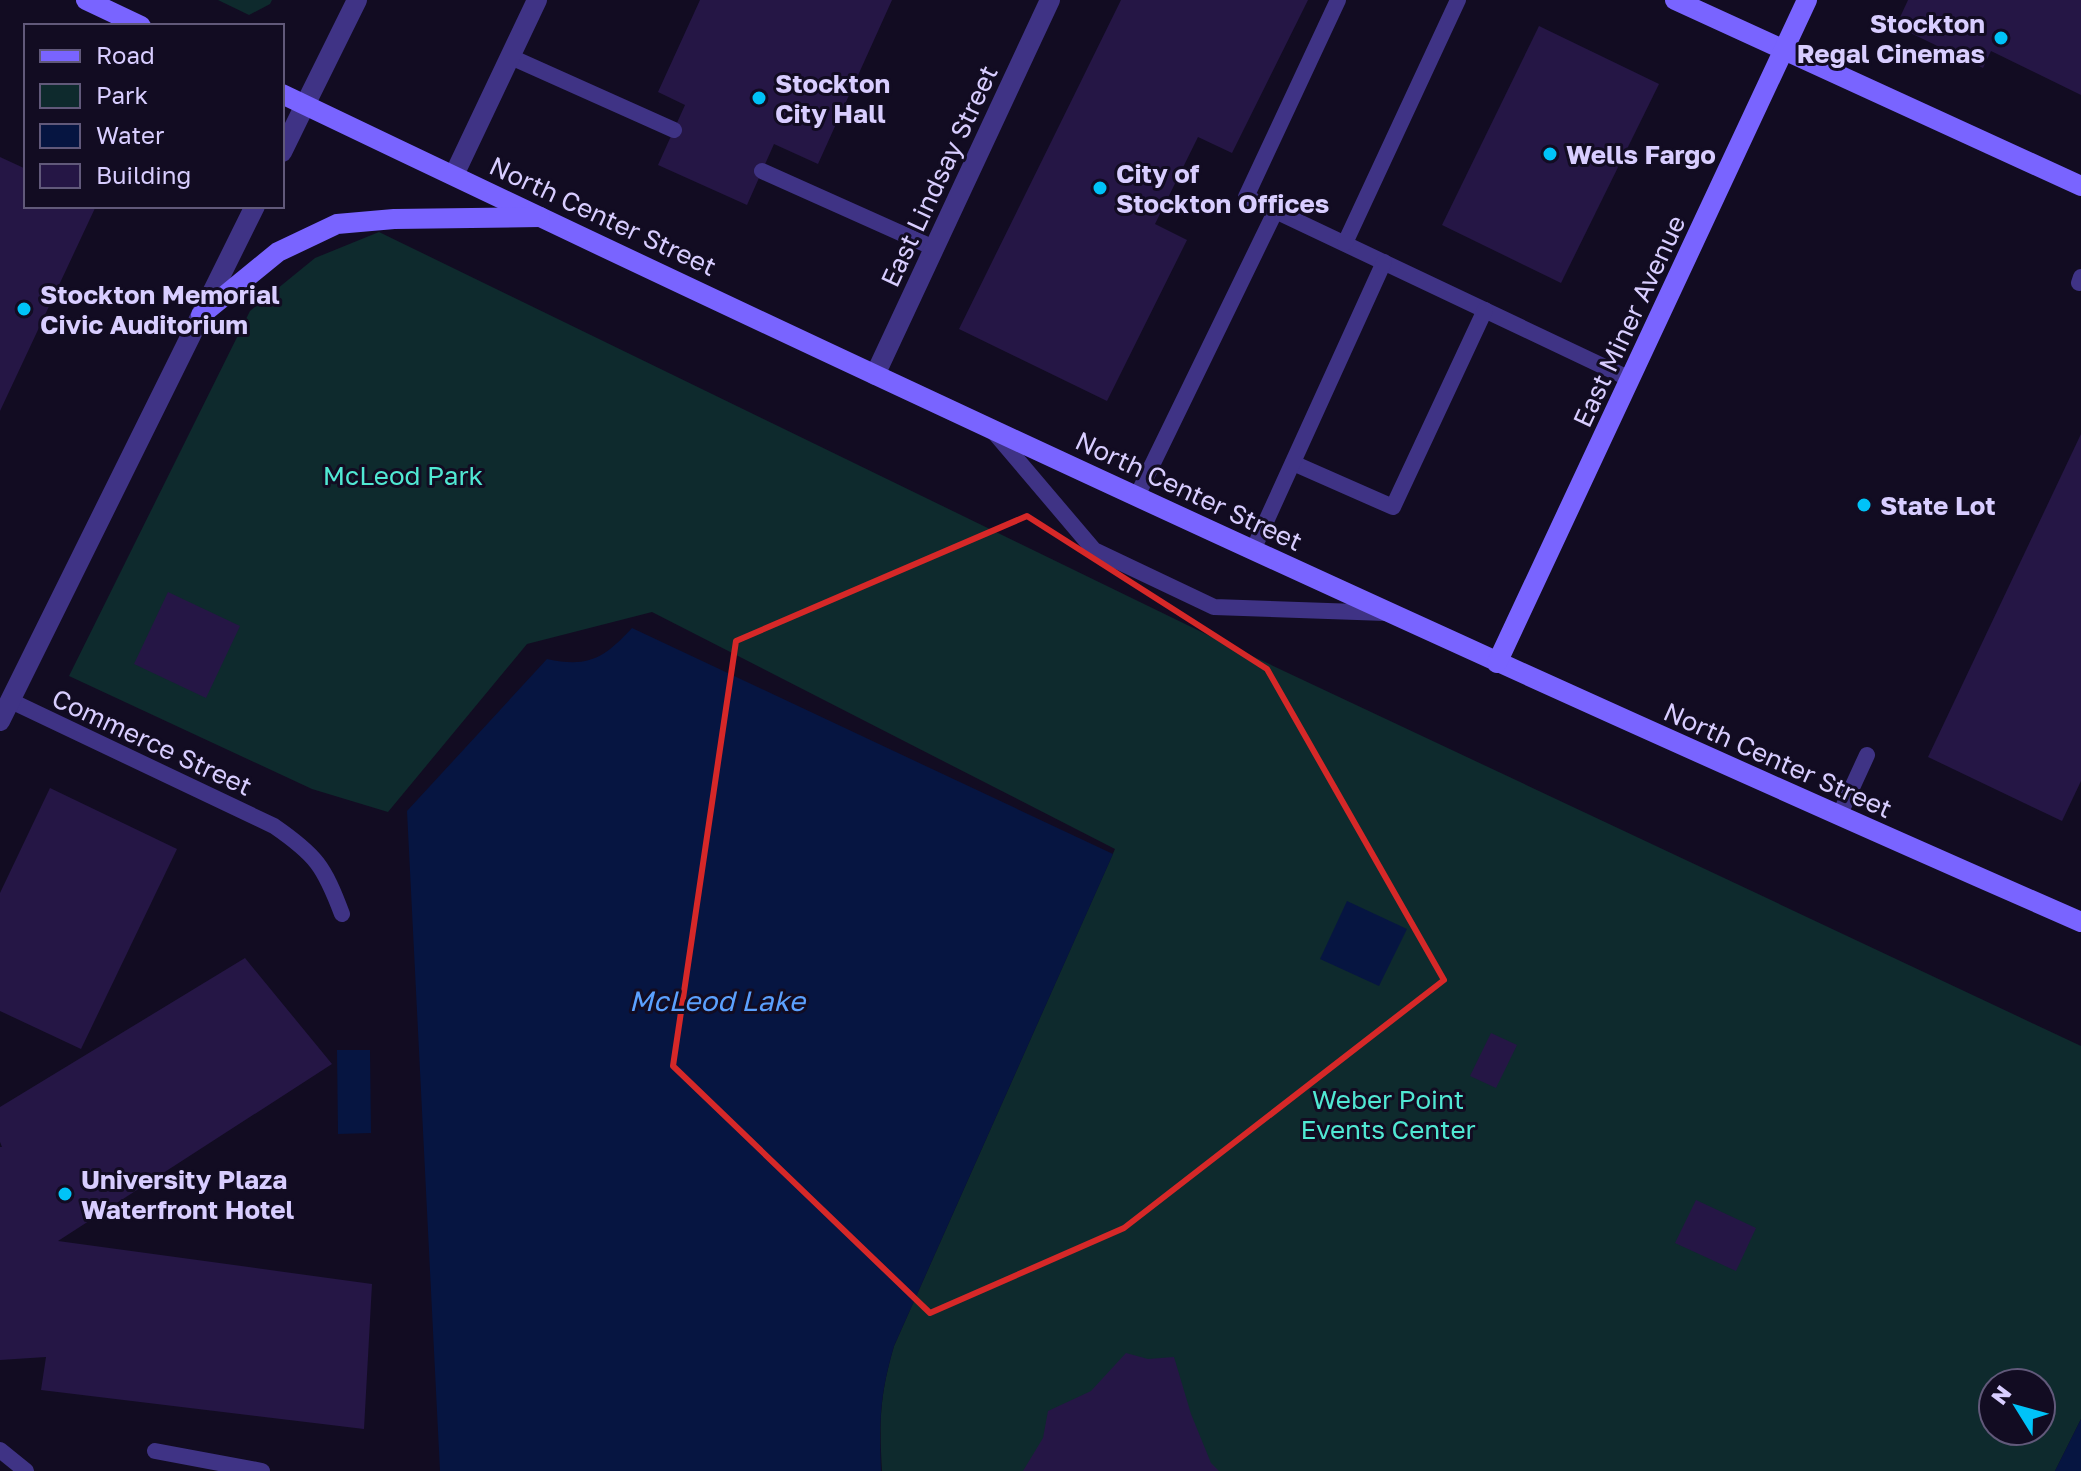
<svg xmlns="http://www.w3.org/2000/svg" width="2081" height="1471" font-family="'Golos Text',sans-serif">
<rect width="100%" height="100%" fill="#120c22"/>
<!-- green -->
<g fill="#0e2a2d" fill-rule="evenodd">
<path d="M218,0H272L270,4L249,15Z"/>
<path d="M379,232L1216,639L2081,1046V1419L2055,1471H882C879,1421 880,1394 894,1346L1115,849L652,612L527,644L388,812L312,789L69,676L250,311L315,258ZM1993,1383H2041V1431H1993Z"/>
</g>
<!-- water -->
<g fill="#061541">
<path d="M632,628L1113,854L894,1346C880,1394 879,1421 881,1471H440L407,811L547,659C589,668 604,658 632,628Z"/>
<path d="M1347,901L1407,929L1379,986L1320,959Z"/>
<path d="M337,1050H370L371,1133L338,1134Z"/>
<path d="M2081,1419V1471H2055Z"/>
</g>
<!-- building -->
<g fill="#251645">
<path d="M700,0H892L818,164L774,144L747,205L658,165L685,105L658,92Z"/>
<path d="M1121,0H1308L1232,153L1198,137L1155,224L1187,240L1107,401L959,329Z"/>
<path d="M1908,0H2081V95L1991,51L1983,68L1896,26Z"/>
<path d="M1539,26L1659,84L1561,283L1442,225Z"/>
<path d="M0,157L26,169V206H96L0,411Z"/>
<path d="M2081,434V781L2062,821L1928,757Z"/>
<path d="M168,592L240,626L206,698L134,664Z"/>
<path d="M50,788L177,849L81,1049L0,1011V893Z"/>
<path d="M245,958L332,1064L58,1241L372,1284L364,1429L41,1390L46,1357L0,1360V1147H2L0,1142V1107Z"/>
<path d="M1491,1033L1517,1045L1496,1088L1470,1076Z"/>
<path d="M1696,1200L1756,1228L1736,1271L1675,1243Z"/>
<path d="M1126,1353L1148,1359L1174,1357L1191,1414L1211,1463L1219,1471H1023L1043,1438L1048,1411L1091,1391Z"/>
</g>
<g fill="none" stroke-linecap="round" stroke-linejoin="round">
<!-- service -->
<g stroke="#3f3385" stroke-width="16">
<path d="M1338,0L1246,197L1630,379"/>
<path d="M511,57L674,130"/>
<path d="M762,171L934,248"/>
<path d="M1345,243L1458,0"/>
<path d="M2079,283L2081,277"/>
<path d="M993,431L1094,550L1214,607L1386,613"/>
<path d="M1293,463L1393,507L1485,310"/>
<path d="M1137,496L1276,210"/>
<path d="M1253,550L1384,262"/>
<path d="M9,700L274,826C316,855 324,866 342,914"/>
<path d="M1839,816L1867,755"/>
<path d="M0,1450L26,1471"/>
<path d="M155,1451L262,1471"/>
</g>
<!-- minor -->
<g stroke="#3f3385" stroke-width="20">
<path d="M305,105L357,0"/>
<path d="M454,175L537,0"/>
<path d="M875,375L1050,0"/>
</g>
<!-- tertiary -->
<g stroke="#3f3385" stroke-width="20">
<path d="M282,152L305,105"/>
<path d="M0,721L255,206"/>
</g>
<!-- secondary -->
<g stroke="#7964ff" stroke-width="20">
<path d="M86,0L141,26"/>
<path d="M1675,0L2081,186"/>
<path d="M282,94C877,379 1476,657 2081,922"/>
<path d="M201,315L278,252L337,224L394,219L540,217"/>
<path d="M1497,663L1807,0"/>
</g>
</g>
<!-- marked area -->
<path fill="none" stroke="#d62828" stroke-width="6" stroke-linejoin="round" d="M1027,516L1267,669L1444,980L1124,1228L930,1313L673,1066L736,641Z"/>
<!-- markers -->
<g fill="#00c3f8" stroke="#120c22" stroke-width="3">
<circle cx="2001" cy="38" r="8"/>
<circle cx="759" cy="98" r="8"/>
<circle cx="1550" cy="154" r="8"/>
<circle cx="1100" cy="188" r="8"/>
<circle cx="24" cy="309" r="8"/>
<circle cx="1864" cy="505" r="8"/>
<circle cx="65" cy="1194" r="8"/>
</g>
<g text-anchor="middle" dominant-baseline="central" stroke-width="6" stroke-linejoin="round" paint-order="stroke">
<!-- poi labels -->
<g font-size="26" font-weight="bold" fill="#d8cdff" stroke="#120c22" text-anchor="start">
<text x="1985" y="23" text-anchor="end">Stockton<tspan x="1985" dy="30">Regal Cinemas</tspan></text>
<text x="775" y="83">Stockton<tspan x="775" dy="30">City Hall</tspan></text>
<text x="1566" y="154">Wells Fargo</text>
<text x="1116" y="173">City of<tspan x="1116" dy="30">Stockton Offices</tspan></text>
<text x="40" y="294">Stockton Memorial<tspan x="40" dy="30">Civic Auditorium</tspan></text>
<text x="1880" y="505">State Lot</text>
<text x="81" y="1179">University Plaza<tspan x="81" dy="30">Waterfront Hotel</tspan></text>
</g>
<!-- street labels -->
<g font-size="26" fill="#d8cdff" stroke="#120c22">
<text transform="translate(939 176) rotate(-65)">East Lindsay Street</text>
<text transform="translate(603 216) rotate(25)">North Center Street</text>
<text transform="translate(1629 321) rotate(-65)">East Miner Avenue</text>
<text transform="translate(1189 491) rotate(25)">North Center Street</text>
<text transform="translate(152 742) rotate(25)">Commerce Street</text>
<text transform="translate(1778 760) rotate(24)">North Center Street</text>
</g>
<!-- park labels -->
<g font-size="26" fill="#50e8d3" stroke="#120c22">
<text x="403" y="475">McLeod Park</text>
<text x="1388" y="1099">Weber Point<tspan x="1388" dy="30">Events Center</tspan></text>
</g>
<!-- water labels -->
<g font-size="28" font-style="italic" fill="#5ba1ff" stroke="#120c22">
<text x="717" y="1000">McLeod Lake</text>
</g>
</g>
<!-- legend -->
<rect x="24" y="24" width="260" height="184" fill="#120c22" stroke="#61597a" stroke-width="2"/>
<rect x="40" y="50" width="40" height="12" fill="#7964ff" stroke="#61597a" stroke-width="2"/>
<text x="96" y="64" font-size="24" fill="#d8cdff">Road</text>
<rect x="40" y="84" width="40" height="24" fill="#0e2a2d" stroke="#61597a" stroke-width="2"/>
<text x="96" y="104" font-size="24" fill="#d8cdff">Park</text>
<rect x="40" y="124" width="40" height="24" fill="#061541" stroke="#61597a" stroke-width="2"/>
<text x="96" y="144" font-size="24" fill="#d8cdff">Water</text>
<rect x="40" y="164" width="40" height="24" fill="#251645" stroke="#61597a" stroke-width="2"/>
<text x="96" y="184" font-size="24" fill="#d8cdff">Building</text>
<!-- north arrow -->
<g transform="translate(2017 1407) rotate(307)"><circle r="38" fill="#120c22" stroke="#61597a" stroke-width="2"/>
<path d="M0-6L14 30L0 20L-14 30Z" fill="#00c3f8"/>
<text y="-12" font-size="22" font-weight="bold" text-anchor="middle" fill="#d8cdff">N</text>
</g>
</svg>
